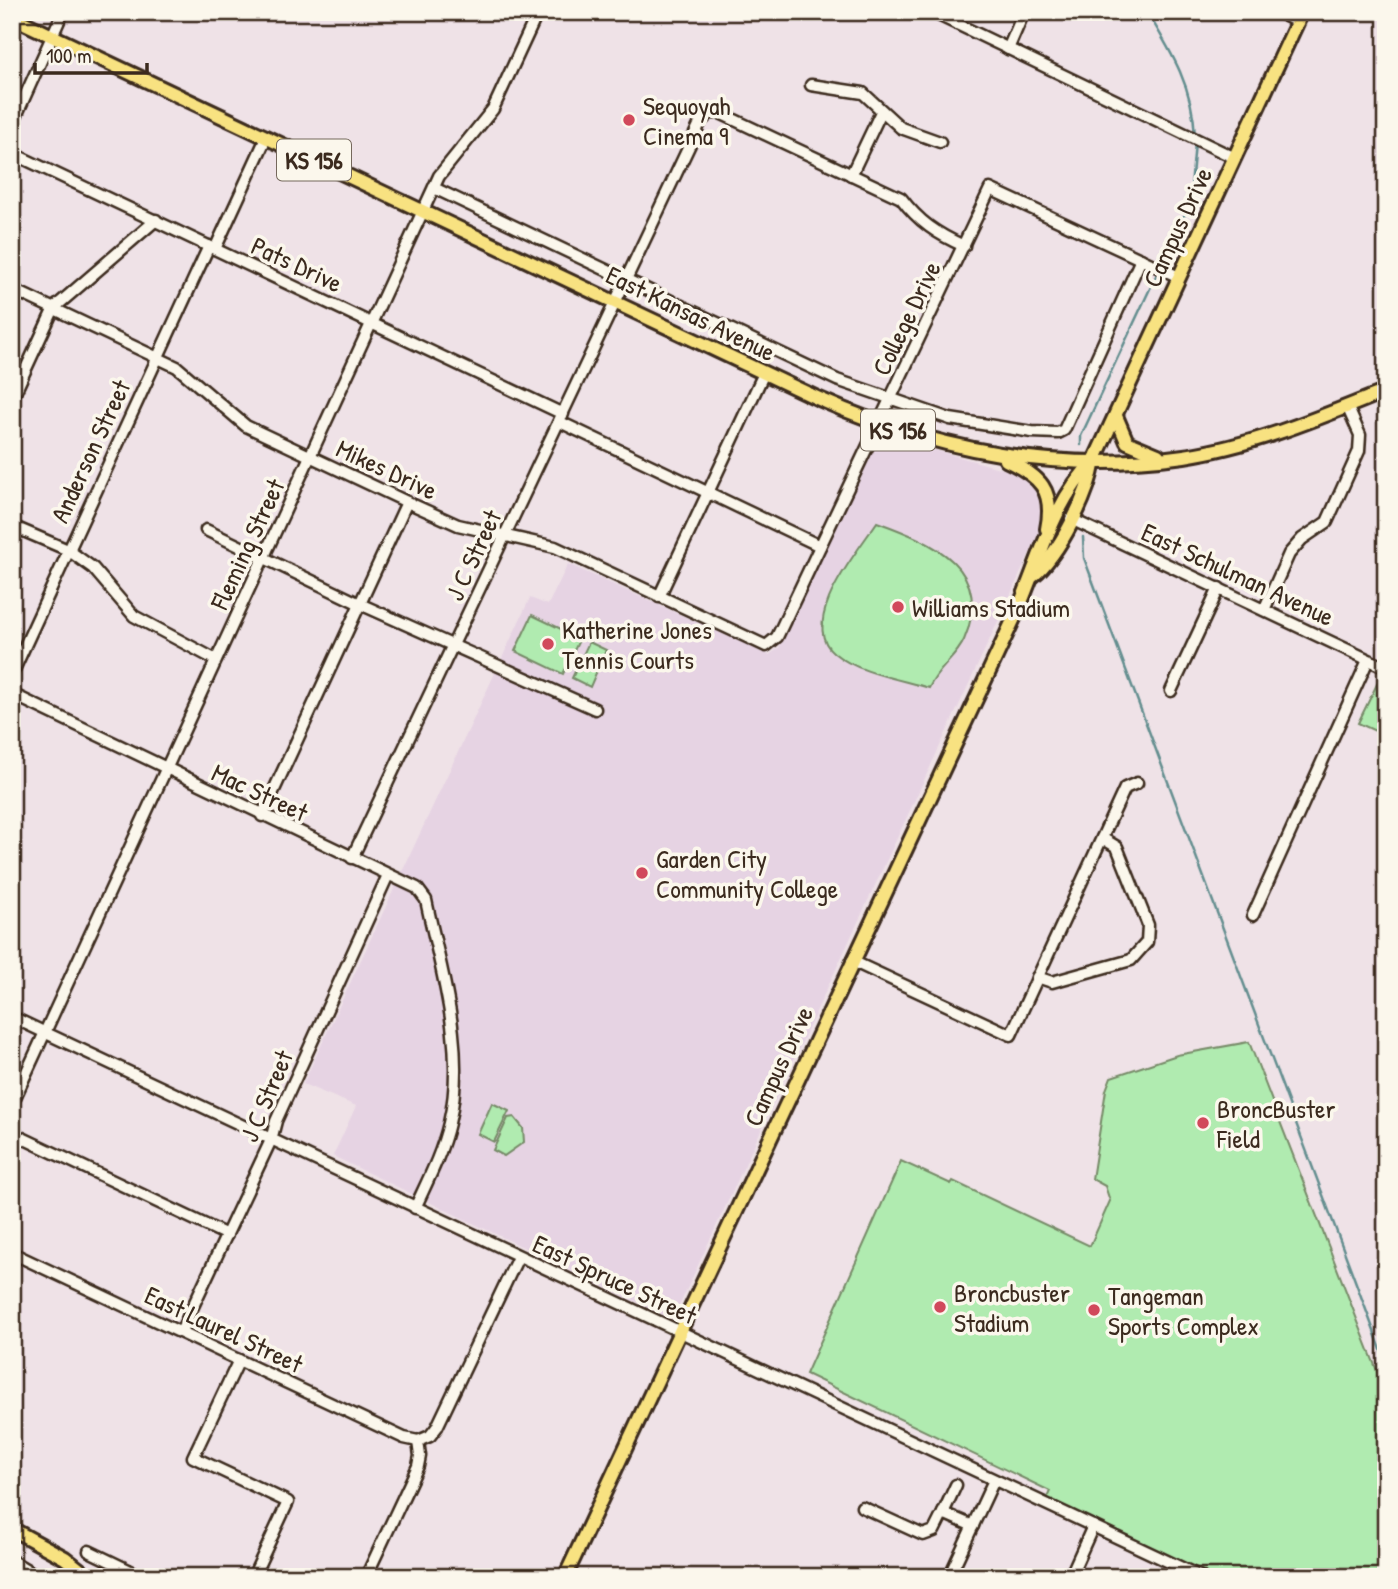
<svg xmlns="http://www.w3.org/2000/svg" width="1398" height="1589" font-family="'Patrick Hand',sans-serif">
<rect width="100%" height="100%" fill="#efe2e7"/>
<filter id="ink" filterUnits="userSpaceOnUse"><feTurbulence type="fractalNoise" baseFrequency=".0143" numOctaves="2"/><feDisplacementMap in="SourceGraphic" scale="14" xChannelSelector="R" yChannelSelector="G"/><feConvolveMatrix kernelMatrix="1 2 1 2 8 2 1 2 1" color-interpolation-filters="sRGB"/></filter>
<g filter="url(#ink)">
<!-- built -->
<path fill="#e6d3e3" d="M881,435L1024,475L1040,496L1041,529L673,1319L333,1156L356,1106L303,1084L530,598L548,605L568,564L769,655L779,648Z"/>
<!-- green -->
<g fill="#b0ebb0" stroke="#768a67" stroke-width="2">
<path d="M877,522C932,542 995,568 964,640C956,658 937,669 929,688C899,679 858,673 834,653C797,622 858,551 877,522Z"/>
<path d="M532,615L580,638L563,674L515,651Z"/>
<path d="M589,642L606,650L590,687L572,678Z"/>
<path d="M1380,678L1386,680V736L1358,723Z"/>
<path d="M1249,1042L1386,1394V1577H1214L1047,1498L1050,1491L806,1374L901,1161L951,1184L953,1181L1090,1246L1110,1201L1105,1186L1092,1179L1106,1090L1111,1077L1177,1055Z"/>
<path d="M492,1103L509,1111L494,1142L478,1134Z"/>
<path d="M514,1117L523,1128L524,1142L504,1156L493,1150L508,1118Z"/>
</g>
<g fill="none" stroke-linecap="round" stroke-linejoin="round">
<!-- stream -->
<g stroke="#648e8f" stroke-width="2.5">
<path d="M1147,12C1172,53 1193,87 1195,136"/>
<path d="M1081,445V436L1184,216L1190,198L1195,143"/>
<path d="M1083,537L1084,558L1386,1363"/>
</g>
<defs>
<g id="minor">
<path d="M932,12L1235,158"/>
<path d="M1277,12L1298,22"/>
<path d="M1008,49L1024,12"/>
<path d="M811,85L863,93L901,128L940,142"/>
<path d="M12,125L63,12"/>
<path d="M12,153L563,414"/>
<path d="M851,175L881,112"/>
<path d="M434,188L837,380L950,419L1032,432L1058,433L1064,430L1141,259"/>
<path d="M215,249L266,138"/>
<path d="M12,289L177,367L246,426L407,502L458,525L555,547L766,646L777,637L990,189L1179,277"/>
<path d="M12,399L54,308L156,220"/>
<path d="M560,422L820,546"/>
<path d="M1071,519L1386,668"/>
<path d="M12,526L68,550L93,568L134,616L216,660"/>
<path d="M206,530L360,604L595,709"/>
<path d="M659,597L764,373"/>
<path d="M1264,610L1289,554L1302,539L1327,522L1359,451L1360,435L1347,406"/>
<path d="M12,674L209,246"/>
<path d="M1171,691L1219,588"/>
<path d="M12,694L417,888L426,900C441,972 467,1049 449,1123C442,1153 428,1180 415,1208"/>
<path d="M262,816L407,502"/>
<path d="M352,858L701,121L710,113H720L901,198C919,222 937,234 964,246"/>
<path d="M1253,915L1368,660"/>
<path d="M852,961L1011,1035L1125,788L1137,783"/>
<path d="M1037,977L1052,982L1131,960L1147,942L1148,925L1117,847L1102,838"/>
<path d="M12,1017L1201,1577"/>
<path d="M12,1104L439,176L493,109L538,12"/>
<path d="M12,1133L227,1235"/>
<path d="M12,1253L404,1438L418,1441"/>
<path d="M181,1332L271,1140L276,1121L388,875"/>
<path d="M239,1360L193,1457L288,1502L253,1577"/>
<path d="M418,1441L430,1436L437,1427L518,1257"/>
<path d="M956,1485L943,1513L973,1526"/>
<path d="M862,1507L923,1535L934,1531L943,1513"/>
<path d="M89,1551L143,1577"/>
<path d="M12,1561L39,1577"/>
<path d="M366,1577L418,1466L420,1456L418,1441"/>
<path d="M949,1577L994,1480"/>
<path d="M1070,1577L1093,1526"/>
</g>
<g id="major">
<path d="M12,17L817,398C933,450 1057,474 1184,456C1253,446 1321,417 1386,391"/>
<path d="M1116,416L1127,442L1158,455"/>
<path d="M1006,460C1040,476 1055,490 1047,529"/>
<path d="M1033,576C1060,553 1088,496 1094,461L1302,12"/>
<path d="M12,1529L65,1558L89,1577"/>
<path d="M565,1577L1016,614C1039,563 1052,502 1094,461"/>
</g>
</defs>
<!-- minor casing -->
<use href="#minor" stroke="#3b2a1e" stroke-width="15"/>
<!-- major casing -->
<use href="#major" stroke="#3b2a1e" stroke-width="18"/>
<!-- minor -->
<use href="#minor" stroke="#fbf7ec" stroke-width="10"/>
<!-- major -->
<use href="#major" stroke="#f8e281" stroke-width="12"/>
</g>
</g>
<!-- markers -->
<g fill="#d1495b" stroke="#fbf7ec" stroke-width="2.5">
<circle cx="629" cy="120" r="7"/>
<circle cx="898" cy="607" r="7"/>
<circle cx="548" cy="644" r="7"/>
<circle cx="642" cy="873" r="7"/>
<circle cx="1203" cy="1123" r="7"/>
<circle cx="940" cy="1307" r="7"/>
<circle cx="1094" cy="1310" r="7"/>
</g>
<g text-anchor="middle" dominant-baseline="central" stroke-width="7" stroke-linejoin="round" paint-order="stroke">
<!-- shield labels -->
<g fill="#fbf7ec" stroke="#75685c" stroke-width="2">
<rect x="277" y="139.5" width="74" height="41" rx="5"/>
<rect x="861" y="409.5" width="74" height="41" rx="5"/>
</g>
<g font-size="24" font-weight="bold" fill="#3b2a1e">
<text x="314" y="160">KS 156</text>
<text x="898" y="430">KS 156</text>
</g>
<!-- poi labels -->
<g font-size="26" fill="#3b2a1e" stroke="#fbf7ec" text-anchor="start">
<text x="643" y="105">Sequoyah<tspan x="643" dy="30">Cinema 9</tspan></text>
<text x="912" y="607">Williams Stadium</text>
<text x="562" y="629">Katherine Jones<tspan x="562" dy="30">Tennis Courts</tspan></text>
<text x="656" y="858">Garden City<tspan x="656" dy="30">Community College</tspan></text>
<text x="1217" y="1108">BroncBuster<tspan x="1217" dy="30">Field</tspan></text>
<text x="954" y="1292">Broncbuster<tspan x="954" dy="30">Stadium</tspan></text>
<text x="1108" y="1295">Tangeman<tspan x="1108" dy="30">Sports Complex</tspan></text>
</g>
<!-- street labels -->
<g font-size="26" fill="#3b2a1e" stroke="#fbf7ec">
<text transform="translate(1177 227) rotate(-65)">Campus Drive</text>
<text transform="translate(297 264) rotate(25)">Pats Drive</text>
<text transform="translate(691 313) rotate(26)">East Kansas Avenue</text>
<text transform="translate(906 318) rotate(-64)">College Drive</text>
<text transform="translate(90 451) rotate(-65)">Anderson Street</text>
<text transform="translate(387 469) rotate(25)">Mikes Drive</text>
<text transform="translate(247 544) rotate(-65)">Fleming Street</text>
<text transform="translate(473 555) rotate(-65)">J C Street</text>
<text transform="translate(1238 574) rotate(25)">East Schulman Avenue</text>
<text transform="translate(260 792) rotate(25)">Mac Street</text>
<text transform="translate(778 1066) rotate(-65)">Campus Drive</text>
<text transform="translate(266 1096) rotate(-67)">J C Street</text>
<text transform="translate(615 1279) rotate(25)">East Spruce Street</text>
<text transform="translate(224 1329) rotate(25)">East Laurel Street</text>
</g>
</g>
<!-- margin -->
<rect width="1398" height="1589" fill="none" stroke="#fbf7ec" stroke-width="42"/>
<rect x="21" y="21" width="1356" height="1547" fill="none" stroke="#3b2a1e" stroke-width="2.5" filter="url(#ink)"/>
<!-- scale -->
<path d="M35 63v10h112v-10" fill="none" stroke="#3b2a1e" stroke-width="3.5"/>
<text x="46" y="63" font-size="21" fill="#3b2a1e" stroke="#fbf7ec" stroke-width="5" paint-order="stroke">100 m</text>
</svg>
